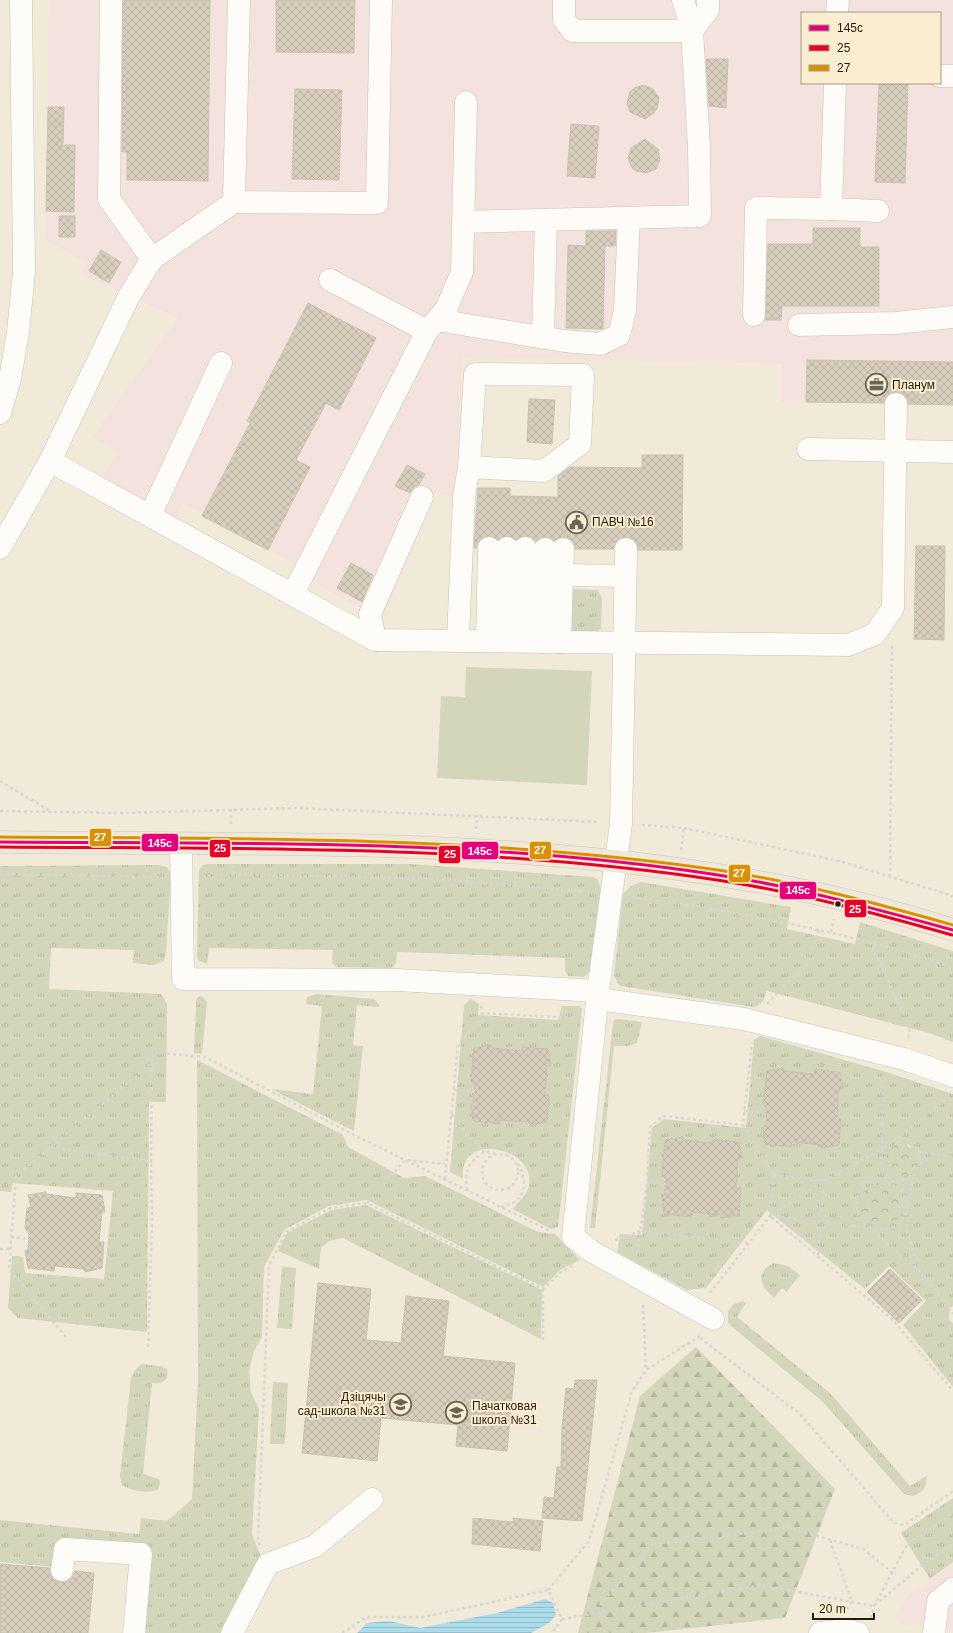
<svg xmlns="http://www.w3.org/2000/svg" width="953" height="1633" font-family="Arial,sans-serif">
<defs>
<pattern id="grass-tufts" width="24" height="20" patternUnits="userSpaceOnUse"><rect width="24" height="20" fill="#d3d6bb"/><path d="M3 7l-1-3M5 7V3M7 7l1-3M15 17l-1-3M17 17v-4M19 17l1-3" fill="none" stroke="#b5b7a0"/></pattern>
<pattern id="forest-firs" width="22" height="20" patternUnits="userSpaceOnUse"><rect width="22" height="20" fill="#d3d6bb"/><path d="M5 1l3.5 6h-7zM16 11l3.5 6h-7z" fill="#b5b7a0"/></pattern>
<pattern id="park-crowns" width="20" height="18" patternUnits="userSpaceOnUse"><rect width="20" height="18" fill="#d3d6bb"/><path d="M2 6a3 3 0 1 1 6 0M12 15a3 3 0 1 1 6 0" fill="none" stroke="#b5b7a0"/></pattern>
<pattern id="water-rules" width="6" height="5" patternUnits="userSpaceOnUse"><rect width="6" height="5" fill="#acdbea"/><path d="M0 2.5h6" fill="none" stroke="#94bcc8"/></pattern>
<pattern id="building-cross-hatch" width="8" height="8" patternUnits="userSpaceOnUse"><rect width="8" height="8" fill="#d7cfbc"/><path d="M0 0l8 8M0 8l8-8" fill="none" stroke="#b8b1a1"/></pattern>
</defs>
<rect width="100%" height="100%" fill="#f1ead9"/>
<!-- commercial -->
<g fill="#f4e2df" fill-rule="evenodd">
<path d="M49,0H953V405L781,402L782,364L463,357L454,496L435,494L383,620L318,585L319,576L183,504L173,522L99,483L117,453L93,438L104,420L178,318L81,274L86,263L46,240ZM802,13H940V83H802Z"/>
<path d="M953,1564V1633L950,1629H936L901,1624L896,1616L906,1598Z"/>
</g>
<!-- grass -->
<g fill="url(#grass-tufts)" fill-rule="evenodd">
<path d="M573,589L598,590L602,598L601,629L593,635H571L567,595Z"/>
<path d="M207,864H410L593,877L598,880L601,890L589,972L584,977L568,976L565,971V958L397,952L396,963L392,968L336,967L332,963L333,950L209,948L207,964L199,961L197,958L199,870L203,865Z"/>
<path d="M158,865L167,867L171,874L166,952L164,961L155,965L133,963L134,950L51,948L49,989L161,994L167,1004L166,1102H149L147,1332L18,1318L8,1308L12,1256L23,1257L25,1273L104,1279L113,1191L13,1183L11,1192L0,1191V866Z"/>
<path d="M641,882L791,907L787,929L855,944L860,922L953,951V1042L929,1033L767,991C764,999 762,1006 753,1007L621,986L618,984L614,975L623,894L631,886Z"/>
<path d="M316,994L374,999L379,1004V1007L357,1005L353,1045L363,1046L354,1131L271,1089L313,1094L322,1006L306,1004L307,997Z"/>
<path d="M202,996L207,1002L202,1054L194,1053L196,1001L198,997Z"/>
<path d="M471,999L479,1004L478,1015L558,1020L562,1006H579L582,1009L558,1227L551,1229L513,1209C517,1203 526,1196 528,1189C542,1149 457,1128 463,1179L450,1172L464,1005ZM491,1045L492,1048L521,1053L522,1047L535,1048V1051L548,1049L551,1066H547L543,1095L549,1096L548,1109L545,1110L547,1122L530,1125L529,1122L500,1118L499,1124L486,1123L485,1120L473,1122L471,1105L473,1104L475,1085L471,1081L473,1061L476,1060Z"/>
<path d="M619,1019L642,1022L637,1043L627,1046H614L595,1228H590L613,1024L614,1020Z"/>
<path d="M760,1036L883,1071L953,1094V1306L950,1308L949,1320L953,1323V1387L903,1325L926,1301L889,1266L865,1289L767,1210L706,1288L687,1290L617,1252L620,1234L642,1235L652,1128L664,1119L746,1128L754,1040ZM783,1068L784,1071L813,1075L814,1069L840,1071L843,1088L839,1089L835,1118L841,1119L840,1132L837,1133L839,1145L822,1148V1145L801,1143V1142L793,1140L792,1147L772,1143L766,1144L763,1127L766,1126L768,1108L763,1104L765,1084L769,1083L767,1071ZM713,1139L726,1140L727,1143L739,1141L742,1158H738L734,1188H740L691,1210V1217L664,1214L662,1197L664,1196L666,1177L662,1174L664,1153L712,1145ZM908,1144C922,1160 918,1171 899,1178L887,1171Z"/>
<path d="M197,1060L343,1135L348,1147L404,1178L425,1176L538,1232L555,1234L580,1260L560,1270L543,1287L367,1200L329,1206L284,1230L264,1267L262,1337L254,1351L249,1371L251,1392L259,1409L252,1534L264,1564L228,1633H137L144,1551L55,1544L53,1567L0,1562V1520L139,1534L141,1518L167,1521L192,1499L198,1381Z"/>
<path d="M366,1205L542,1290L541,1339L343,1238L329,1241L321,1248L319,1269L278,1251L287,1233L331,1210Z"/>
<path d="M773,1263L788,1266L800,1275L787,1291L788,1293L782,1288L774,1298C761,1286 754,1274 773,1263Z"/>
<path d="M282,1267L296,1268L292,1329L277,1328Z"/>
<path d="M743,1301L746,1303L737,1317L831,1394L910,1486L926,1476C928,1486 923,1492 913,1496L904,1494L823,1402L731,1326L728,1322V1311L734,1304Z"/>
<path d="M141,1364L161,1366L167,1369C170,1381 162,1384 152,1383L143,1474L159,1479L160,1484L158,1490C145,1493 133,1492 122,1485L120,1476L131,1378L135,1370Z"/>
<path d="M273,1382L288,1383L285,1444H270Z"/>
<path d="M953,1498V1562L930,1579L901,1533Z"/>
</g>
<!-- forest -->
<path fill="url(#forest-firs)" d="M696,1347L835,1489L785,1618L646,1633H578L640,1396Z"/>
<!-- park -->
<g fill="url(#park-crowns)">
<path d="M897,1143C924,1146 923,1170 899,1179C884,1174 882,1163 885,1150Z"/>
<path d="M879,1182L895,1185C926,1230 856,1241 860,1203C861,1191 868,1186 879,1182Z"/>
</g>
<!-- garden -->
<path fill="#d3d6bb" d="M466,667L592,671L587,785L437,778L441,696L465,697Z"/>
<!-- water -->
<path fill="url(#water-rules)" d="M545,1599L553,1603L556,1615L549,1623L531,1633H357L367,1623L389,1621L420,1628L497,1613Z"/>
<!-- building -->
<g fill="url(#building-cross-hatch)" stroke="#c8c2b5">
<path d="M123,0H210L208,181L127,180V152H122Z"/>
<path d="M276,0H355L354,53L276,52Z"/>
<path d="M706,59H728L726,108L709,106Z"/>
<path d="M879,83H908L905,183L875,182Z"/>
<path d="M644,85L653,89L659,98L657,109L654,113L645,119L630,112L627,102L630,92L634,88Z"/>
<path d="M295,89L342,90L339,180L292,179Z"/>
<path d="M48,107H64L63,145H75L74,212L46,211Z"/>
<path d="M571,124L599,126L595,178L567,176Z"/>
<path d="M645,139L658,149L660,160L656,169L646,173L636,171L632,168L628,158L631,148Z"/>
<rect x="59" y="216" width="16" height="21"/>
<path d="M813,228H860V247H879V306H782L781,320H765L768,244H813Z"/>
<path d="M586,231H616L615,246H605L603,329L566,328L568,245L586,246Z"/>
<path d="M101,250L121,262L109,283L89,271Z"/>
<path d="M308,303L376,338L339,410L326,403L296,460L310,467L268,550L202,516L250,423L247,421Z"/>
<path d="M807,360L953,362V405L908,404L907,398L903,394L897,392L890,393L886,397L884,403L806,402Z"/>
<path d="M529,399L555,400L552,444L527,442Z"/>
<path d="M642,455H683L682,550H638L637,543L633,539L626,537L620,538L616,542L613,549H575L574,543L570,539L564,537L554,541L545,537L535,541L531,537L525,536L516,540L507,536L498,540L489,536L483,537L478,542L476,548H474L478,488H510V496L558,497V476L570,467L642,468Z"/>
<path d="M407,465L425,474L419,485L414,487L410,493L395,486Z"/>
<path d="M916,546H945L944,640L914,639Z"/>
<path d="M351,563L373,575L362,602L337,588Z"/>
<path d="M491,1045L492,1048L521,1051L522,1047L548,1049L551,1066H547L545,1095L549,1096L547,1122L530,1125L529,1122L500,1120V1124L473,1121L471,1105L473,1104L475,1087L471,1081L474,1048Z"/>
<path d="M783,1068L784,1071L814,1074V1069L840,1072L843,1089H839L837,1118L841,1119L839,1145L822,1148V1145L792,1142V1147L765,1144L763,1127L766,1126L767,1109L763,1104L767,1071Z"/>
<path d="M682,1137L683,1140L712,1143L713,1139L739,1142L742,1158H738L736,1188H741L739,1215L721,1218L720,1215L691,1212V1217L664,1214L662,1197L664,1196L666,1179L662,1174L665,1140Z"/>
<path d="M46,1192V1194L76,1198V1193L102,1195L105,1212H102L99,1242H104L102,1268L85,1272L84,1269L55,1266L54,1271L28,1268L25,1251L28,1250L29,1234L25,1228L27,1208L31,1207L28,1195Z"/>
<path d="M890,1269L922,1300L899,1323L867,1292Z"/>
<path d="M318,1283L371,1289L366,1340L401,1343L406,1296L449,1301L443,1356L515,1363L507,1451L456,1446L458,1425L381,1418L377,1461L302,1453Z"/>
<path d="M575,1380H597L582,1521L542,1518L544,1497L554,1498L557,1467H561L562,1428L566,1388L574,1389Z"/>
<path d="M473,1518L513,1522V1518L543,1521L540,1551L472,1544Z"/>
<path d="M0,1564L50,1568V1574L54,1580L61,1582H66L72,1578L75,1571L94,1573L88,1633H0Z"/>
</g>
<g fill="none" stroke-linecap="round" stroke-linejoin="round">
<defs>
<g id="minor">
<path d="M111,0L109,199L152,259"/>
<path d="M564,0V20L573,31H692L708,10V0"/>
<path d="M837,13L838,0"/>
<path d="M940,76H953"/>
<path d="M234,202L377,203L381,0"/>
<path d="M831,209L878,211"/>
<path d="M463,222L700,216L699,147L692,31L683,0"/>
<path d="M754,315L756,208L831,209L835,83"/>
<path d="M437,320L564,341L600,344L619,335L625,311L629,218"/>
<path d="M799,325L896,323L953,317"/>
<path d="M429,329L446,309L462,272L466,102"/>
<path d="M543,338L546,220"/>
<path d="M0,413L10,379L18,332L24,272L21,0"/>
<path d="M808,449L953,452"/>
<path d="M50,461L375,640L848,645L875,634L893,608L896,404"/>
<path d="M150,516L221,363"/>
<path d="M0,548L50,461L129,296L152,259L234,202L239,0"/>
<path d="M626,549L621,824L598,991L573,1237L591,1251L713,1319"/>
<path d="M562,575L625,576"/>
<path d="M293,594L427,331L330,280"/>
<path d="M458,639L464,496L469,467L475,374L583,375L580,444L544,471L469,467"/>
<path d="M375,640L370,614L422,497"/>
<path d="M487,640L489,548"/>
<path d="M506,641L507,548"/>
<path d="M522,641L525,548"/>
<path d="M541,642L545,549"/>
<path d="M560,642L563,549"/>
<path d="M181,844L183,979L397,980L598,991"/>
<path d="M597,999L744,1019L904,1059L953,1076"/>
<path d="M62,1570L65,1549L141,1554L134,1633"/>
<path d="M232,1633L268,1564L315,1546L372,1499"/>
<path d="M820,1633L846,1630L858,1633"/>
<path d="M934,1633L938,1601L953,1589"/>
</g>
<path id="major" d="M0,842C318,846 646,831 953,930"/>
</defs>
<!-- minor casing -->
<use href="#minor" stroke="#c8c2b5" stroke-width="23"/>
<!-- major casing -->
<use href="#major" stroke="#cac6be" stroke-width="23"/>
<!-- path -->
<g stroke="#d8d6d0" stroke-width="2.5" stroke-dasharray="3 3" stroke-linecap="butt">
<path d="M0,781L52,812"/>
<path d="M231,809V824"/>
<path d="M0,811L124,813L296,808L599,822"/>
<path d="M642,825L684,828L839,861L953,896"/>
<path d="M476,829L477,815"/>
<path d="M681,850L684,828"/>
<path d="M233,865V874"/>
<path d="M0,874L161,877"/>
<path d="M202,876L233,874L435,879L591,892"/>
<path d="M890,877L892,646"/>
<path d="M632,897C670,901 708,908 746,915C816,929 885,943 953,968"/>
<path d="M674,902L676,890"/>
<path d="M831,932L834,919"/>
<path d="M870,942L910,1028L908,1039"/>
<path d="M767,1004L785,985L800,973L808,961L819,929"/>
<path d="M481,1006L482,1013L575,1018"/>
<path d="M454,1090L475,1092"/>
<path d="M744,1111L767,1114"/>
<path d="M451,1114L484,1152"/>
<path d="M743,1125L774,1175L770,1216L893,1320L953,1391"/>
<path d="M896,1139L949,1097"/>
<path d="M50,1147L151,1162L152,1063"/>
<path d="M919,1152L953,1157"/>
<circle cx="500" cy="1172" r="18"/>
<path d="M920,1164L935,1155"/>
<path d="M774,1175L824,1181L821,1214"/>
<path d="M445,1179L458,1044L482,1020V1013"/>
<path d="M892,1179C881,1170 880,1163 882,1149L896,1139L910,1141L919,1152L920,1164L914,1175L899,1182C889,1178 875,1178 866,1184C860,1189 857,1196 857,1203C853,1239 911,1237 906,1202C905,1196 901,1188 899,1182"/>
<path d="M647,1183L666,1184"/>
<path d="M467,1190C465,1170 467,1163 484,1152L495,1153"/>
<path d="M367,1203L405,1160L445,1164"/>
<path d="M907,1203L914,1175"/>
<path d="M501,1207C505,1205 512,1204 516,1201C528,1190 525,1176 518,1164"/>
<path d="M907,1212V1232L921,1272"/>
<circle cx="820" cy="1221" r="7"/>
<path d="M770,1216L813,1220"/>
<path d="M827,1222L873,1229L881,1238L922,1273L953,1314"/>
<path d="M11,1237L29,1239"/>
<path d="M615,1240L640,1231L750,1243"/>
<path d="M0,1249H11"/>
<path d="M637,1253L647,1183L650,1127L663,1116L743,1125L752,1043"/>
<path d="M818,1255L820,1228"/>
<path d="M710,1293L770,1216L824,1181L882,1149L883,1075"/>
<path d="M643,1305L646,1370"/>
<path d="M66,1337L9,1269L16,1176L152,1063L153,1052L205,1057L354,1135L552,1232"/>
<path d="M700,1338L800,1414L894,1523L904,1525L953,1491"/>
<path d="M543,1340V1289"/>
<path d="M148,1347L152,1223L151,1162"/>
<path d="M830,1540L852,1602L847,1609"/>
<path d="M260,1545L258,1542L269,1266L286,1232L330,1208L367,1203L543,1289L561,1272L574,1265"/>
<path d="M548,1590L589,1541L632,1391L646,1370L700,1336"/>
<path d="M592,1614L653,1544L789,1528L863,1549L892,1572"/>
<path d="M871,1618L874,1606L907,1545L953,1513"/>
<path d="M562,1619L761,1585L874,1606L919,1568L953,1544"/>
<path d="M342,1633L367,1617H423L548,1590L562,1619L552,1633"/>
</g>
<!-- minor -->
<use href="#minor" stroke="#fdfcf9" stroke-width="22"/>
<!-- major -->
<use href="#major" stroke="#eee7dc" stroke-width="22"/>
<defs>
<path id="bus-1" d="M0,842C239,844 481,838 718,875C798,887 875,909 953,930"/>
<path id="bus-2" d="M0,847C239,849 480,844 717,880C797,892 874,913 952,935"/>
<path id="bus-3" d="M0,837C240,839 480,835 718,870C798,882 875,903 953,925"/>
</defs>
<!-- bus-1 casing -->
<use href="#bus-1" stroke="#fbedcf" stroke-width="6"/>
<!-- bus-2 casing -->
<use href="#bus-2" stroke="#fbedcf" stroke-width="6"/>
<!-- bus-3 casing -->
<use href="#bus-3" stroke="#fbedcf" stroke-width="6"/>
<!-- bus-1 -->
<use href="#bus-1" stroke="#e5007d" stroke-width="3"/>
<!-- bus-2 -->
<use href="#bus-2" stroke="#e4002b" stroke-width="3"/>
<!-- bus-3 -->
<use href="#bus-3" stroke="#d79103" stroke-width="3"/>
</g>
<!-- icons -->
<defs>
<symbol id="office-ring" viewBox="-11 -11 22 22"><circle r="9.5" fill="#fbedcf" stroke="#6a6558" stroke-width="1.5"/><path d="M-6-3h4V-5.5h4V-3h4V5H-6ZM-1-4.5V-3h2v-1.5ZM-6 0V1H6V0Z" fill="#6a6558"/></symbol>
<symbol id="civic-ring" viewBox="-11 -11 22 22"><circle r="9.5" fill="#fbedcf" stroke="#6a6558" stroke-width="1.5"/><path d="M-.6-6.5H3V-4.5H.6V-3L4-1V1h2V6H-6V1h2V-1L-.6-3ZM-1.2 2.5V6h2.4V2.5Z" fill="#6a6558"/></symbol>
<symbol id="school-ring" viewBox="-11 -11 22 22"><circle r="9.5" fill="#fbedcf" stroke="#6a6558" stroke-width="1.5"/><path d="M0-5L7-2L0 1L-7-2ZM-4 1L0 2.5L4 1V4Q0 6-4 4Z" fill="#6a6558"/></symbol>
</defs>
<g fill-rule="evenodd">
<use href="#office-ring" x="864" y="372" width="25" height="25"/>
<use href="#civic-ring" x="564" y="510" width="25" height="25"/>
<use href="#school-ring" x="388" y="1392" width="25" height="25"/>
<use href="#school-ring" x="444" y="1400" width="25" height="25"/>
</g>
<!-- markers -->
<circle fill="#221d12" stroke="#fbedcf" stroke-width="1.5" cx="838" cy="904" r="3.5"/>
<g text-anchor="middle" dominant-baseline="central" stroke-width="4" stroke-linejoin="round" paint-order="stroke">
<!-- poi labels -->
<g font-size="12" fill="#221d12" stroke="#fbedcf" text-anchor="start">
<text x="892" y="385">Планум</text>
<text x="592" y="522">ПАВЧ №16</text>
<text x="386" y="1397" text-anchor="end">Дзіцячы<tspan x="386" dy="14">сад-школа №31</tspan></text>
<text x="472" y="1406">Пачатковая<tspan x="472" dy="14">школа №31</tspan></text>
</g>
</g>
<g stroke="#fbedcf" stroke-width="1.5">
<rect x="89" y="828" width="23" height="19" rx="4" fill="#d79103"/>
<rect x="141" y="833" width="38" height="19" rx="4" fill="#e5007d"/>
<rect x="209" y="839" width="22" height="19" rx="4" fill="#e4002b"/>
<rect x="529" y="841" width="23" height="19" rx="4" fill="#d79103"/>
<rect x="461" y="841" width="38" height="19" rx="4" fill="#e5007d"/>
<rect x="438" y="845" width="23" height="19" rx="4" fill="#e4002b"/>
<rect x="728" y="864" width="23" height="19" rx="4" fill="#d79103"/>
<rect x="779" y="881" width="38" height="19" rx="4" fill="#e5007d"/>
<rect x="844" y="899" width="23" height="19" rx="4" fill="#e4002b"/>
</g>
<g font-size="11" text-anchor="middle" font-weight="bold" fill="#fff">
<text x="100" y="841">27</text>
<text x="160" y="847">145с</text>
<text x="220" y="852">25</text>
<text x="540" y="854">27</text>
<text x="480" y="855">145с</text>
<text x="450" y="858">25</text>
<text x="739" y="877">27</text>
<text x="798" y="894">145с</text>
<text x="855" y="913">25</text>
</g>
<!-- legend -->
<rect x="801" y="12" width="140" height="72" fill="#fbedcf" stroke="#a49a83"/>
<rect x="809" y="25" width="20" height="6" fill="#e5007d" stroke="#a49a83"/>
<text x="837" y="32" font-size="12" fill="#221d12">145с</text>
<rect x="809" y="45" width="20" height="6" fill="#e4002b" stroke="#a49a83"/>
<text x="837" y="52" font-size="12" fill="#221d12">25</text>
<rect x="809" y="65" width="20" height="6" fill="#d79103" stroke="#a49a83"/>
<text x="837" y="72" font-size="12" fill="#221d12">27</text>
<!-- scale -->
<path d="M813 1613v6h61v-6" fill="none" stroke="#221d12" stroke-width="2"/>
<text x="819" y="1613" font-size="12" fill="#221d12" stroke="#fbedcf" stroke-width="3" paint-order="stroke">20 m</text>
</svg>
